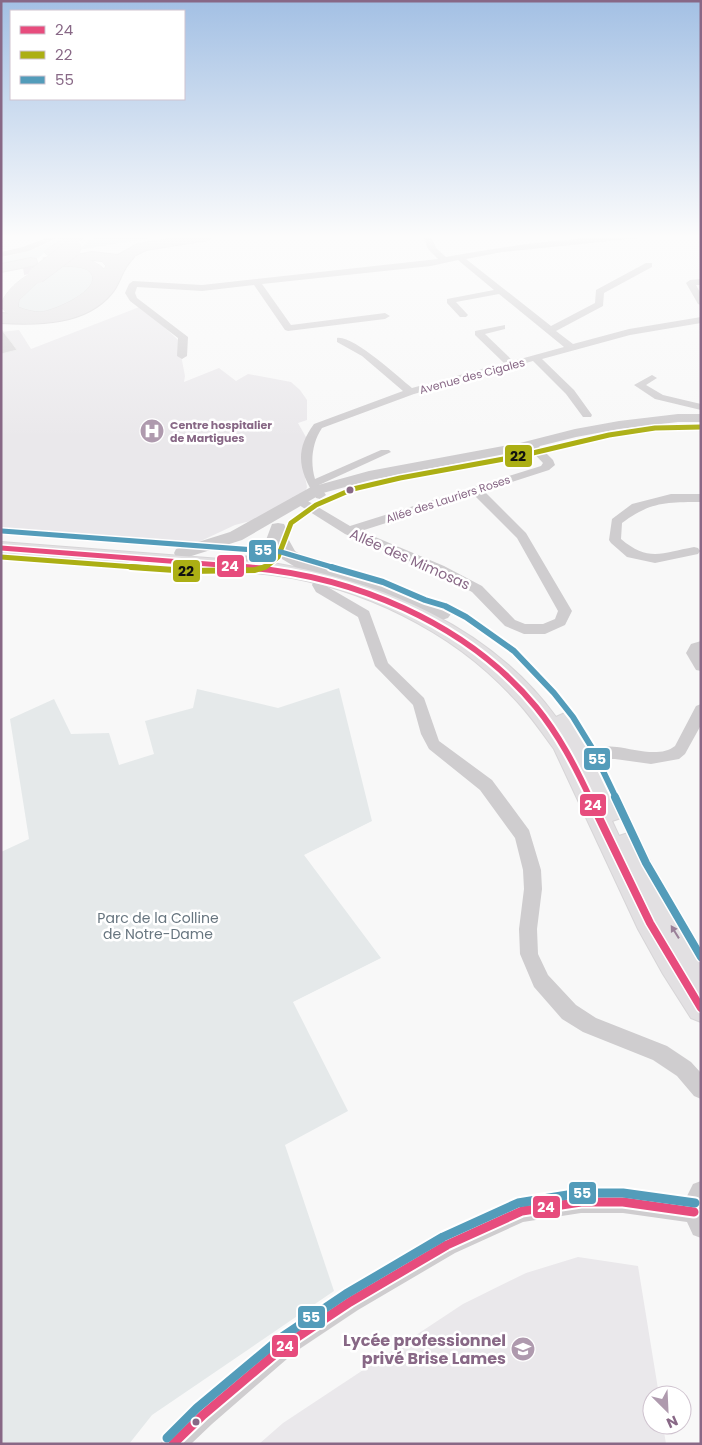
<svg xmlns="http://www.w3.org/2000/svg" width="702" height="1445" font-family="Poppins,sans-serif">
<rect width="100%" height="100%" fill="#f8f8f8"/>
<!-- built -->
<g fill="#eae8eb">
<path d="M142,306L178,340L185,376L184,382L219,368L236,381L248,374L291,382L300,390L307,400V420L298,423L307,439L303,466L307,487L306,490L262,518L235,525L188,547L46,535H1V332L19,330L31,349Z"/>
<path d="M578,1257L638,1266L659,1395H652V1425H663L666,1444H259L283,1423L463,1304L526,1273Z"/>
</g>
<!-- green -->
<g fill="#e5e9ea">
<path d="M63,236H66L38,258L1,263V258L35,249Z"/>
<path d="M96,236H163L78,250Z"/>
<path d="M68,264L88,269L96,275L90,290L58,309L41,313L18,309L16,305L17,297L59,265Z"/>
<path d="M339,688L372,821L304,855L381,958L293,1002L348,1111L285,1145L334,1291L152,1415L129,1444H1V852L29,839L10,719L54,699L71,734L109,733L119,765L154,754L145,721L193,708L197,689L278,708Z"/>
</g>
<!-- building -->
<path fill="#d5d3d5" stroke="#e8e8e8" d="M1,329L12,343L17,350L1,354Z"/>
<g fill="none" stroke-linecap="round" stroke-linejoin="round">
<!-- secondary-tunnel -->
<path stroke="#dcd4dc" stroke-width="14" stroke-dasharray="14 7" stroke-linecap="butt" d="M23,268L64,261"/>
<defs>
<g id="secondary">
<path d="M188,236H214L208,240L146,250L120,263L92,260L65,265L59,261L60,258L92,252L118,255L138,244Z"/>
<path d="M31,258L36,259L37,262L36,265L1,272V264Z"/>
<path d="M1,542L273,563C380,581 490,626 556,717L565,713L573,716L592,745L624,811L621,818L612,821L619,836L628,833L637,836L671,902L701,949V1022L691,1018L663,974L638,929L554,749C541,731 528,712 512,696C451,630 361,587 273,575C241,571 207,570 175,568C117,563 59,559 1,554Z"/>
</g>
<path id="primary" d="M127,253L132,254L134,257C132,260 129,262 127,266C121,274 119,285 112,293C86,325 39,325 1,323V313C35,316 80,317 102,286C110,275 112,257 127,253Z"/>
<g id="motorway">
<path d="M69,236H87L57,255H47L44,252L47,249Z"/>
<path d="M108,254L114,256L122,265C103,298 72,324 31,321C19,320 7,317 1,306C2,293 29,268 43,272L45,275L19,300L18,307C26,310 33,312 41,312C53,311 103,290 91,273C84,264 67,268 57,265L55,262L57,259C71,255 94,258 104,269L106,266L100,259L102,256Z"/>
</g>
</defs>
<!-- secondary casing -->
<use href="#secondary" stroke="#d7d5d7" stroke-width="2"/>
<!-- primary casing -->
<use href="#primary" stroke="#d6d4d6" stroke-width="2"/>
<!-- motorway casing -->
<use href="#motorway" stroke="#d5d4d5" stroke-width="1"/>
<!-- minor -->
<g fill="#cfcdcf" fill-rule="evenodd">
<path d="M51,236H61L29,251L1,257V252L23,247Z"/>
<path d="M423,236H431L436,248L446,257C510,245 578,236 644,236L640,238L502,252L466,259L551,326L595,303L596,290L646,263H652V267L604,293L603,306L556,331L573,344L629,329L701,317V323L630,335L542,359L574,390L592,415L591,417H583L566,394L533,361L414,394L322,428C312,443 310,462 315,479L381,450H389L391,452L319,485L326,495L320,499L316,498C299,471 294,451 314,424L403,391L362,356L337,342V338C353,335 398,377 412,388L504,363L475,335V331L505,325V329L485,334L513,361L564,347L499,294L456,302L468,315L466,317H460L447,303V299L494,290L458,260L431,266L262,284L291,325L385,313L390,316L385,319L288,331L285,330L254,285L202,291L137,287L135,293L137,298L188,337L187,356L182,359L177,356L178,338L130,301L125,293L129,284L133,281L202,285L438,259L428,249Z"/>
<path d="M701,279V285H696L701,294V305L698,304L686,283L690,280Z"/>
<path d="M652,375L657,378L646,385L663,395L701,404V410L655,399L634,385Z"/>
<path d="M531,441L535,442L553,460L555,465L549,470L484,491L526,533L572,611L565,625L545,634H524L505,626L472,592L434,572L345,534L291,500L293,497H301L350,526L541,466L543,463L525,444ZM474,495L517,538L558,611L555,619L543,624H525L515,620L482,586L444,566L361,531Z"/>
<path d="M671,494H701V502C666,502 650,502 622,523L621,539C648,562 662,553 694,547L698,548L700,551L698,554L655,563L627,557L611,543L609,540L612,519L632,504Z"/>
<path d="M321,574L326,575L327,578L326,586L369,611L388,663L424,698L439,741L492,780L529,830L541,870L542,889L537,929L538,954L548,975L576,1005L596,1018L667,1046L691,1062L701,1073V1099L694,1096L677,1076L653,1060L583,1032L562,1019L534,987L520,954L519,929L524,889L523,870L515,838L480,790L429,749L421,734L413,705L375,666L358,617L316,592L312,585L316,575Z"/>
<path d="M701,641V671L696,670L686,653L691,644Z"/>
<path d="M701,704V725L685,754L679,759L651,764L615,759H577L572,757L569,753L572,749L577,747C590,747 604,746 617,747C634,749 660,758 675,746L696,706Z"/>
<path d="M701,1181V1238L693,1235L687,1222L623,1213H581L523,1222L455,1253L358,1310L295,1352L212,1424L191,1444H161L164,1435L194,1406L279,1336L342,1294L439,1237L522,1200L581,1191H623L685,1200L693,1184Z"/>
</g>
<!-- tertiary -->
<g fill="#cfcdcf" fill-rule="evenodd">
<path d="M678,414H701V422H678L619,429L576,437L520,451L371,480L323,493L242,540L182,559L176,557L174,553L176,549L230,532L311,487L369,471L520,443L575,429L619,421Z"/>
<path d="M278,523L284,524L286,528L285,533L295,551L309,560L378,578L448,610L451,614L448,618L442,620L436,618L366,586L297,568L282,559L278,551C265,570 240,571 220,565L217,561L220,557L256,555L263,548L272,524Z"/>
</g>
<!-- secondary -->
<use href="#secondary" fill="#e2e0e2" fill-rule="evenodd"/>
<!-- primary -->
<use href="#primary" fill="#e2e0e2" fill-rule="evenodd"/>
<!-- motorway -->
<use href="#motorway" fill="#e2e0e2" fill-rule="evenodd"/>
<defs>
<path id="motorway-bridge" d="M37,275L73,248"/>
</defs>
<!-- motorway-bridge casing -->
<use href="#motorway-bridge" stroke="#d5d4d5" stroke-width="18" stroke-linecap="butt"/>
<!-- motorway-bridge -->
<use href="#motorway-bridge" stroke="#e2e0e2" stroke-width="17"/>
<defs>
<path id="bus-1-far3" d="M1,548L260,568"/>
<path id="bus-1-far2" d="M243,567C351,575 466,622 536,707C559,735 575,766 590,798"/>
<path id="bus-1-far1" d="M589,797L650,923L701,1008"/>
<path id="bus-1" d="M173,1444L203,1415L287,1344L350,1302L447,1245L522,1211L581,1202H623L694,1212"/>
<g id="bus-2-far1">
<path d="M1,557L148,568"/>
<path d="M261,568L267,566L278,557L291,523L316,505L353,489L400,478L520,456L609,435L655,428L701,427"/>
</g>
<path id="bus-2" d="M131,567L189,571L255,570L265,567"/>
<path id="bus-3-far3" d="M2,531L281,552L335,568"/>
<path id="bus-3-far2" d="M331,567L383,582L425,600L445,606L466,617L514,651L554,693L573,717L592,748L616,798"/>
<path id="bus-3-far1" d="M615,797L646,863L701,957"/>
<path id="bus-3" d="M167,1438L197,1408L282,1337L346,1294L443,1237L518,1203L580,1193H623L695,1203"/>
</defs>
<!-- bus-1-far3 casing -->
<use href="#bus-1-far3" stroke="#fff" stroke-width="8"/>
<!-- bus-1-far2 casing -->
<use href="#bus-1-far2" stroke="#fff" stroke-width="10"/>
<!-- bus-1-far1 casing -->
<use href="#bus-1-far1" stroke="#fff" stroke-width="11"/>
<!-- bus-1 casing -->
<use href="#bus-1" stroke="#fff" stroke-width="13"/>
<!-- bus-2-far1 casing -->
<use href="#bus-2-far1" stroke="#fff" stroke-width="8"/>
<!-- bus-2 casing -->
<use href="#bus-2" stroke="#fff" stroke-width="10"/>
<!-- bus-3-far3 casing -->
<use href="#bus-3-far3" stroke="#fff" stroke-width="8"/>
<!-- bus-3-far2 casing -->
<use href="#bus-3-far2" stroke="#fff" stroke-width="10"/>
<!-- bus-3-far1 casing -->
<use href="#bus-3-far1" stroke="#fff" stroke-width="11"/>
<!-- bus-3 casing -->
<use href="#bus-3" stroke="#fff" stroke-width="13"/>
<!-- bus-1-far3 -->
<use href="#bus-1-far3" stroke="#e74c7d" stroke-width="5"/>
<!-- bus-1-far2 -->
<use href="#bus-1-far2" stroke="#e74c7d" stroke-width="6"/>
<!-- bus-1-far1 -->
<use href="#bus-1-far1" stroke="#e74c7d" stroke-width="8"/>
<!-- bus-1 -->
<use href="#bus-1" stroke="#e74c7d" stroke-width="9"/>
<!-- bus-2-far1 -->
<use href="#bus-2-far1" stroke="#acaf14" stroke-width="5"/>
<!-- bus-2 -->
<use href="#bus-2" stroke="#acaf14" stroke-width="6"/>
<!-- bus-3-far3 -->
<use href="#bus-3-far3" stroke="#539cba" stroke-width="5"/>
<!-- bus-3-far2 -->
<use href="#bus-3-far2" stroke="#539cba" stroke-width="6"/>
<!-- bus-3-far1 -->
<use href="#bus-3-far1" stroke="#539cba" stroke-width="8"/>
<!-- bus-3 -->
<use href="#bus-3" stroke="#539cba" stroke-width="9"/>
</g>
<!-- one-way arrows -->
<defs><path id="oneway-solid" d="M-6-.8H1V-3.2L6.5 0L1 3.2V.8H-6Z" transform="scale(1.25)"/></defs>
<use fill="#9a8098" href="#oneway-solid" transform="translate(675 932) rotate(-122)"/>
<!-- sky -->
<linearGradient id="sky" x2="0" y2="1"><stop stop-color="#a3c0e4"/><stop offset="0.54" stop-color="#fcfcfc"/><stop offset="1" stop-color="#fcfcfc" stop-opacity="0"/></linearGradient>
<rect width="702" height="438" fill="url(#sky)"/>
<!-- icons -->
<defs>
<symbol id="hospital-disc" viewBox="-11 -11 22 22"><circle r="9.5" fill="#af9aae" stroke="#fff"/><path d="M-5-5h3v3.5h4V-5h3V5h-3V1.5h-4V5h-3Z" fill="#fff"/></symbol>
<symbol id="school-disc" viewBox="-11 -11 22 22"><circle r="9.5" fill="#af9aae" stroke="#fff"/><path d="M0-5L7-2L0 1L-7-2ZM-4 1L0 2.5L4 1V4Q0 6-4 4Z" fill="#fff"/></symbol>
</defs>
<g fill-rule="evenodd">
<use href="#hospital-disc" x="138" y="417" width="28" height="28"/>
<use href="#school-disc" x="509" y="1335" width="28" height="28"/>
</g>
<!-- markers -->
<g fill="#886886" stroke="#fff" stroke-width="2">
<circle cx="350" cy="490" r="4.5"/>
<circle cx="196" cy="1422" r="4.5"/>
</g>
<g text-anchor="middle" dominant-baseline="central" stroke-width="5" stroke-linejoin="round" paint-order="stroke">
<!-- far-street labels -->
<g font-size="11" fill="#886886" stroke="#fff">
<text transform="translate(472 376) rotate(-15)">Avenue des Cigales</text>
<text transform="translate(448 499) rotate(-18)">Allée des Lauriers Roses</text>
</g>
<!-- far-poi labels -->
<g font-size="11" font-weight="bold" fill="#886886" stroke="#fff" text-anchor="start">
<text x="170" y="425">Centre hospitalier<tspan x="170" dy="13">de Martigues</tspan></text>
</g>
<!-- street labels -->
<g font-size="14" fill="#886886" stroke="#fff">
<text transform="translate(410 559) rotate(24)">Allée des Mimosas</text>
</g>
<!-- park labels -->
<g font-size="14" fill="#67757f" stroke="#fff">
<text x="158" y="918">Parc de la Colline<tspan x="158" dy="16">de Notre-Dame</tspan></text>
</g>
<!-- near-poi labels -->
<g font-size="16" font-weight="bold" fill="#886886" stroke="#fff" text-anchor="end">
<text x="506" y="1340">Lycée professionnel<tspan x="506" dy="18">privé Brise Lames</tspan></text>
</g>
</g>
<g stroke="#fff" stroke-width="2">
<rect x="504" y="444" width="29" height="24" rx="5" fill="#acaf14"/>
<rect x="248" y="539" width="29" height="24" rx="5" fill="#539cba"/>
<rect x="216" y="554" width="29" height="24" rx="5" fill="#e74c7d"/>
<rect x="172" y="559" width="29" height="24" rx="5" fill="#acaf14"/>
<rect x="583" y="747" width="28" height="24" rx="5" fill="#539cba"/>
<rect x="579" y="793" width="28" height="24" rx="5" fill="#e74c7d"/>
<rect x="568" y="1181" width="29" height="24" rx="5" fill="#539cba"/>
<rect x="532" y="1195" width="29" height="24" rx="5" fill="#e74c7d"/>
<rect x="297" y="1305" width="29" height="24" rx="5" fill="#539cba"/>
<rect x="271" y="1334" width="28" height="24" rx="5" fill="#e74c7d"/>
</g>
<g font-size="14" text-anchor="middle" font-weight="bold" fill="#fff">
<text x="263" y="555">55</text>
<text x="230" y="571">24</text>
<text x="597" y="764">55</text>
<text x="593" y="810">24</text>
<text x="582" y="1198">55</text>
<text x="546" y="1212">24</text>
<text x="311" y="1322">55</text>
<text x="285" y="1351">24</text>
</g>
<g font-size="14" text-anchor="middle" font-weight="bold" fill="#111">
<text x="518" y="461">22</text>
<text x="186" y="576">22</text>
</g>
<!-- border -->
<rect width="702" height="1445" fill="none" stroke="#886886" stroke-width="5"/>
<!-- legend -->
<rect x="10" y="10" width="175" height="90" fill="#ffffff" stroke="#cfc3cf"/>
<rect x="20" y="26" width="25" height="8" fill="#e74c7d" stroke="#cfc3cf"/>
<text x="55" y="35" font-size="15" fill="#886886">24</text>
<rect x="20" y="51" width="25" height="8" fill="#acaf14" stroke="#cfc3cf"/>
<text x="55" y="60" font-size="15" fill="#886886">22</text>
<rect x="20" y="76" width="25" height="8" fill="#539cba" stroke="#cfc3cf"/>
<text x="55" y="85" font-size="15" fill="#886886">55</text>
<!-- north arrow -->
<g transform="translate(667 1410) rotate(156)"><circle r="24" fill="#ffffff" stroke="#cfc3cf"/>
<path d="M0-4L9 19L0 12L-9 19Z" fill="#af9aae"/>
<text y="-8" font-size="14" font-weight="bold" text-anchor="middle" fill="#886886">N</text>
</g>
</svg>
